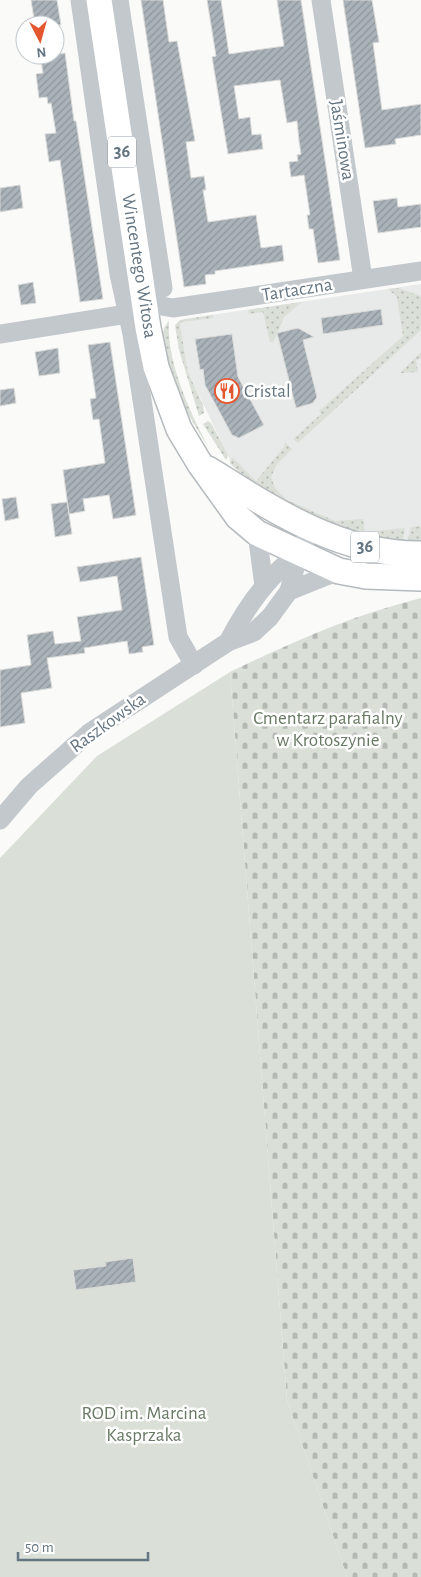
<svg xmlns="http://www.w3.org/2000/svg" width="421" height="1577" font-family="'Alegreya Sans',sans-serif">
<defs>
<pattern id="grass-dots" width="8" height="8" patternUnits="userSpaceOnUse" patternTransform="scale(1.25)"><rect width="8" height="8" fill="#dadfd7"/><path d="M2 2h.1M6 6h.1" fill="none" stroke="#b4b9b4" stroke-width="1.8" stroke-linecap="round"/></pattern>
<pattern id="cemetery-stones" width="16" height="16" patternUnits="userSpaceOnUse" patternTransform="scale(1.25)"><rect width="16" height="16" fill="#dadfd7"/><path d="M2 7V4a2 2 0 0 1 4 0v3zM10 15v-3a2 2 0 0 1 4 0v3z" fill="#b4b9b4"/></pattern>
<pattern id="building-hatch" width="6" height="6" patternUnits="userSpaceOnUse" patternTransform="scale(1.25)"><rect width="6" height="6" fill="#aab3b9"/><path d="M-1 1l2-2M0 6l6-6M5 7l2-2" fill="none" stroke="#8e969c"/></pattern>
</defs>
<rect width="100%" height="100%" fill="#fafaf8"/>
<!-- built -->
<path fill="#e8e9e9" d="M421,284V540L370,536L299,511L242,475L230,463V460L188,372L180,325L184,319Z"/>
<!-- grass -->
<g fill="url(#grass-dots)">
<path d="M398,288L421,296V330L298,443L293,439L321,414L319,411L403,336L397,297L388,289Z"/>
<path d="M302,302L284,317L274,341L270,342L263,312L249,314L248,310Z"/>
<path d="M213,315V318L182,322L180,325L188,372L203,405L204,413L199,416L179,350L175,325L180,320Z"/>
<path d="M169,321C166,360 190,413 208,446C193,424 145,345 169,321Z"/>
<path d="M421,352V359L416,360L418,372L400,373Z"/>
<path d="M208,421L211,423L228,455L226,460L203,424Z"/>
<path d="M285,442L292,449L277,464L271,477L275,488L287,500L335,521L363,519L365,532L405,528L403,540C340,532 275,508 230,463L232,457L256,481L284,447Z"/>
<path d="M421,526V540H408L411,527Z"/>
</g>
<!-- cemetery -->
<path fill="url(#cemetery-stones)" d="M421,598V1577H347L287,1400L230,672C292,642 353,615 421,598Z"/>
<!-- green -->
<path fill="#dadfd7" d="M230,672L287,1400L347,1577H0V858L97,756Z"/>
<!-- building -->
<g fill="url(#building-hatch)" stroke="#dcdcda">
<path d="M31,0H57L61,25H35Z"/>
<path d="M141,0H163L169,42L177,41L195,141L186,142L191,178L204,176L206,190H203L208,222L256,215L261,248L282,245L284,261L215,271V274L205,275L206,284L184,287Z"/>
<path d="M207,0H221L229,54L284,46L277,0H301L340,260L318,263L313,229H309L307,215H310L304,175L291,177L289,162L298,161L297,155L301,154L299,141L297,121L287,123L280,80L234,86L239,119L250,117L252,135L261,134L263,149L228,154L212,57L216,56Z"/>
<path d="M343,0H372L379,42L373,43L382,110L421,104V135L395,139L396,144L365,148Z"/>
<path d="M65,53L74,121H76L103,299L80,302L60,160L49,162L45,134L56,133L51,103L48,104L47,97L39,98L36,74L43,73L41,61L48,60L47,56Z"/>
<path d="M20,185L23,208L0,212V188Z"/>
<path d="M397,198L398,207L421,204V227L378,233L373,201Z"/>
<path d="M33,282L36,303L21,305L18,285Z"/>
<path d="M381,309L383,325L323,334L321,318Z"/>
<path d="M298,328L314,337L303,340L317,397L313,403L296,408L277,333Z"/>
<path d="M232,334L238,377L264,425L239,438L232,435L205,385L203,369L200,370L195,339Z"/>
<path d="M110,342L136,515L113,519L109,495L83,499L85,511L69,514L63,470L105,463L99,419L93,420L90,399L96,398L88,345Z"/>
<path d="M58,348L60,373L39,376L35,352Z"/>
<path d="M14,388L16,403L0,406V390Z"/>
<path d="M16,497L19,518L5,521L2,499Z"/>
<path d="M67,502L72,534L55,537L51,504Z"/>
<path d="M141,557L154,645L142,647L143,652L129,654L127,641L84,648L85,653L47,658L52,688L21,693L25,723L0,727V670L31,665L27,635L53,631L55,644L81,641L77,617L122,610L117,576L80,582L77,567Z"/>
<path d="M133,1258L136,1282L76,1290L73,1270L106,1266L105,1262Z"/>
</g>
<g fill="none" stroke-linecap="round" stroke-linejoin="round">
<defs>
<g id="major">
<path d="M99,0L148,328L156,367L179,429L200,464L238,517L257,533L339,571L366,576L421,578"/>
<path d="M208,469C273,510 341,555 421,554"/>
</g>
</defs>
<!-- major casing -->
<use href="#major" stroke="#b5babe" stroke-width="28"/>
<!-- minor -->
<g stroke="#c3c8cc" stroke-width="19">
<path d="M80,0L119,274L132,334L178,637L194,665"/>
<path d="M119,0L163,288"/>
<path d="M321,0L363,279"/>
<path d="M144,303L173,308L421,271"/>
<path d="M0,334L127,314"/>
<path d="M257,533L264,586"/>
<path d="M289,591L339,571"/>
<path d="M228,642C245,609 269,575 299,553"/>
<path d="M0,820L29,786L89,733L228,642L254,632L270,617L289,591L299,553L311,530"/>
</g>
<!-- major -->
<use href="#major" stroke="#fff" stroke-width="25"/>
</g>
<!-- icons -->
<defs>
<symbol id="restaurant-ring" viewBox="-11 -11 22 22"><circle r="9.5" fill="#fff" stroke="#e4572e" stroke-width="1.5"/><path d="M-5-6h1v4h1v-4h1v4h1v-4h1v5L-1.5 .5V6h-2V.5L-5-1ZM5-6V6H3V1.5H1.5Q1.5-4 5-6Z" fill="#e4572e"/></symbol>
</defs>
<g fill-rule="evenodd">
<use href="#restaurant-ring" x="213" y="377" width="28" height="28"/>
</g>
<g text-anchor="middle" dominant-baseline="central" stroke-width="5" stroke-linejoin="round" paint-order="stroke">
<!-- shield labels -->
<g fill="#fff" stroke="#939fa8" stroke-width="1">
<rect x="108" y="136.5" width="28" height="31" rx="4"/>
<rect x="351" y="531.5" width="28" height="31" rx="4"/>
</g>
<g font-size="18" font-weight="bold" fill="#657683">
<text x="122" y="152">36</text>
<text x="365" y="547">36</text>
</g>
<!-- street labels -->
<g font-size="19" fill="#657683" stroke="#fff">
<text transform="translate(342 140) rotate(81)">Jaśminowa</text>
<text transform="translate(139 266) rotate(81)">Wincentego Witosa</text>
<text transform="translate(297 290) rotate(-9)">Tartaczna</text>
<text transform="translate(108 723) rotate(-36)">Raszkowska</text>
</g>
<!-- poi labels -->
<g font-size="19" fill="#657683" stroke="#fff" text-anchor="start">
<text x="244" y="391">Cristal</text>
</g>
<!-- park labels -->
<g font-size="19" fill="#687a64" stroke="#fff">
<text x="328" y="718">Cmentarz parafialny<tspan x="328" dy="22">w Krotoszynie</tspan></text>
<text x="144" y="1413">ROD im. Marcina<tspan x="144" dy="22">Kasprzaka</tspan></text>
</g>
</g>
<!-- north arrow -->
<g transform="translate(40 40) rotate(174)"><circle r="24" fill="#ffffff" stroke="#c1c8cd"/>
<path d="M0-4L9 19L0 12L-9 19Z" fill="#e4572e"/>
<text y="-8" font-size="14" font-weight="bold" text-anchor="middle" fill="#657683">N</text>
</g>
<!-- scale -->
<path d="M18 1552v8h130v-8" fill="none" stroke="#657683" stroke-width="2.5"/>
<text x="25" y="1552" font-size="15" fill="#657683" stroke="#ffffff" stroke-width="4" paint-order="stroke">50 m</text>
</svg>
